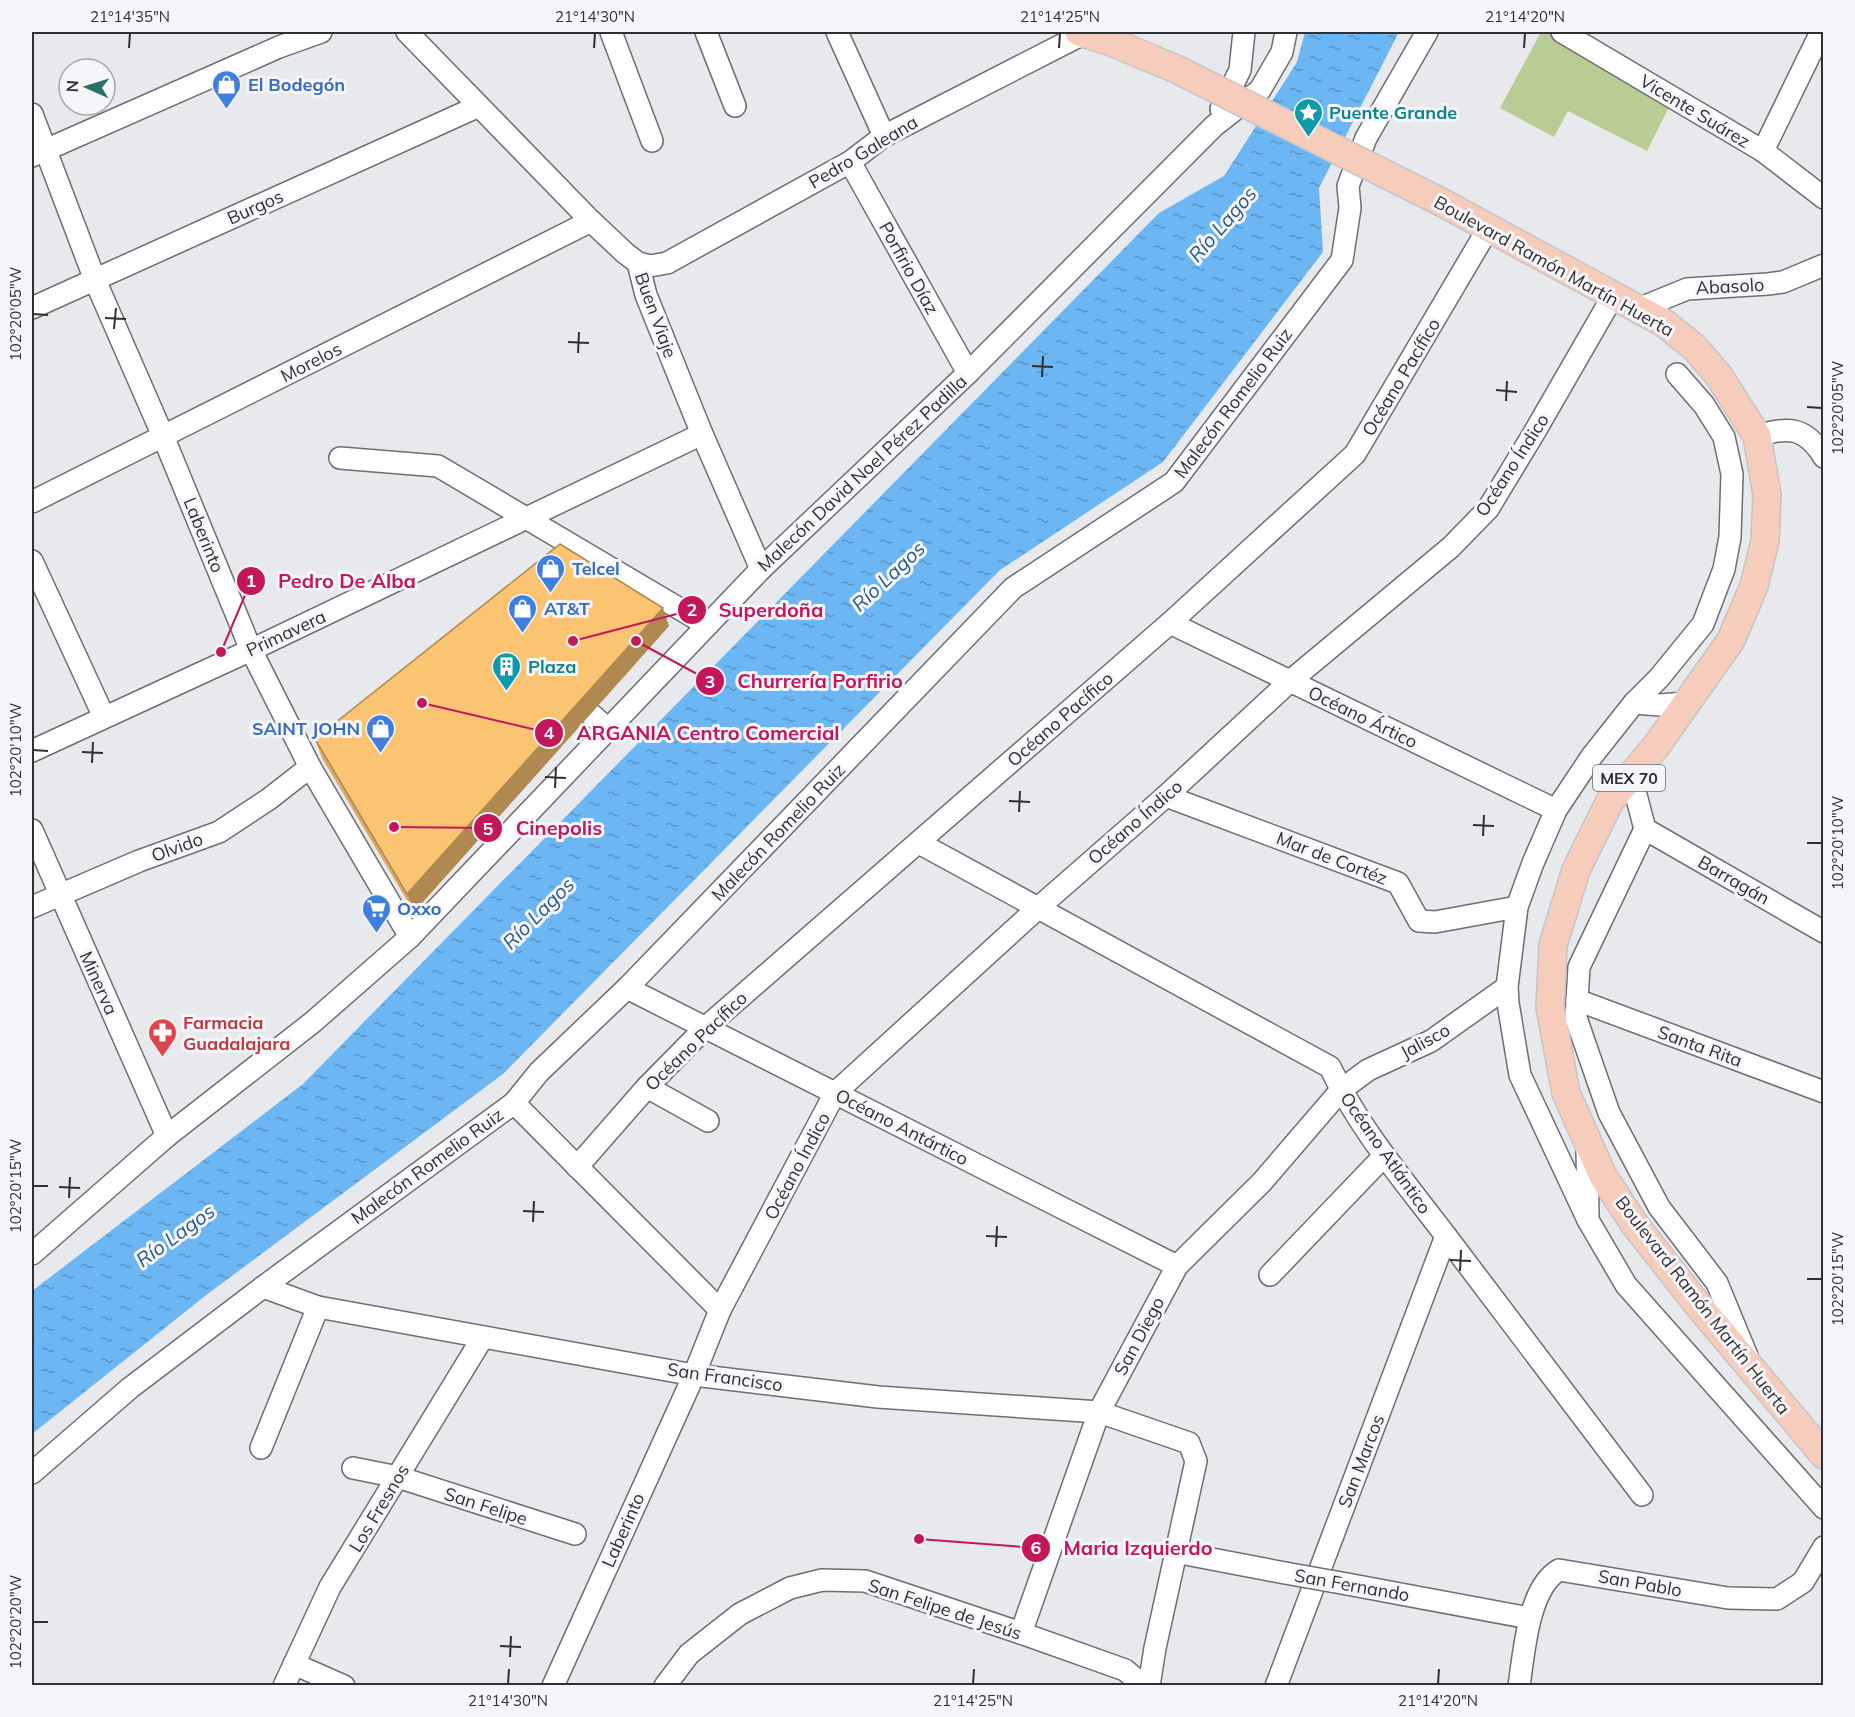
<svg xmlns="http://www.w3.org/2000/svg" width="1855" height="1717" font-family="Mulish,sans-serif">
<defs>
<pattern id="water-ripples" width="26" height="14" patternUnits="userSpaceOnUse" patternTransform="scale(1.5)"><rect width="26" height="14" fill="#6cb6f4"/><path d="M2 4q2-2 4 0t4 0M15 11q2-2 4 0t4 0" fill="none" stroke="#5994c6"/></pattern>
</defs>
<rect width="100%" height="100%" fill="#e8e9ed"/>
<!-- pitch -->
<path fill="#b9cc95" d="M1541,32H1549L1671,103L1647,151L1568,111L1554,137L1500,108Z"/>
<!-- water -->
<path fill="url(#water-ripples)" d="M1305,32H1399L1319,188L1323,252L1163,462L1000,570L503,1074L205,1296L32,1434V1291L303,1084L1159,213L1224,176L1297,62Z"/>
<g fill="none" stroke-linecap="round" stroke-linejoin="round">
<defs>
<g id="minor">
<path d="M407,32L591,221L625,253L638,263L650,266L667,263L850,162L884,136L1087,32"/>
<path d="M611,32L652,141"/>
<path d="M706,32L735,106"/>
<path d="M837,32L884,136"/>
<path d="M1562,32L1763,151L1824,198"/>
<path d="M1221,109L1240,70L1244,32"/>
<path d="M32,114L95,280L163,436L251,650L310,767L410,937"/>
<path d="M1763,151L1821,32"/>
<path d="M32,156L279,47L321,32"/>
<path d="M850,162L968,373"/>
<path d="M638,263L646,295L702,434L761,569"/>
<path d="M32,308L479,106"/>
<path d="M1638,309L1687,289L1768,284L1783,282L1824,265"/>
<path d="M1757,436C1788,426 1806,427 1824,457"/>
<path d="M340,458L438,466L707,625"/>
<path d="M32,502L591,221"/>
<path d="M32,561L104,717"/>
<path d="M1170,623L1556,810"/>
<path d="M570,696L608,729"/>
<path d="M1634,703L1659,678L1703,624L1724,569L1730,537L1732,474L1724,437L1704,405L1677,374"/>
<path d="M32,751L251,650L702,434"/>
<path d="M1631,776L1645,829L1579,967L1576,1018L1609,1113L1659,1207L1717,1283L1747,1356"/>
<path d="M1166,796L1398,883L1419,921L1435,922L1517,907"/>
<path d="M1645,829L1824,932"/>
<path d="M32,830L167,1136"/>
<path d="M919,843L1330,1067C1360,1131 1407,1184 1449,1240C1513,1325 1577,1410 1642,1495"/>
<path d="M32,907L139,861L219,832L269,799L310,767"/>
<path d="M627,988L1177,1266"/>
<path d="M1577,1000L1824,1092"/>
<path d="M647,1087L708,1121"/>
<path d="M514,1103L720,1310"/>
<path d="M1587,1146L1588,1220L1626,1285L1824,1508"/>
<path d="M577,1167L647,1087L705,1028L1170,623L1355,454L1489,227"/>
<path d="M1588,1220L1520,1075L1508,1003L1507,987L1517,907L1533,863L1556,810L1592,756L1634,703L1660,705L1685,703"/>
<path d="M32,1254L167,1136L313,1022L410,937L761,569L968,373L1214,126L1260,90L1282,52L1286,32"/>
<path d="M1270,1275L1384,1156"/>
<path d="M263,1287L318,1307L694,1375L878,1397L1099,1412L1189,1443L1196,1461L1155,1648L1149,1686"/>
<path d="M261,1448L318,1307"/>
<path d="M353,1468L398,1477L575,1534"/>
<path d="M32,1473L130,1388L263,1287L514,1103L539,1072L627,988L1013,588L1174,482L1342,260L1350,208L1348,186L1366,138L1427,32"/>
<path d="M1175,1552L1285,1573"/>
<path d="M1347,1584L1529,1618"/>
<path d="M1021,1633L1099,1412L1177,1266L1262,1182L1341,1090L1368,1070L1431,1041L1507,987"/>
<path d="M294,1664L344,1686"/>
<path d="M284,1686L330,1587L483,1337"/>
<path d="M553,1686L694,1375L720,1310L835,1093L1038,908L1166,796L1289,682L1451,547L1488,509L1534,433L1613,296"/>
<path d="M665,1686L689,1654L740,1614L790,1588L822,1580L865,1581L1021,1633L1125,1670L1144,1686"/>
<path d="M1276,1686L1446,1236"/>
<path d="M1519,1686C1524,1653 1528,1588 1559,1570L1728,1598L1777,1599L1803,1582L1824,1547"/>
</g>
<g id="major">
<path d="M1079,32L1109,41L1176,69"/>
<path d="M1443,203L1664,323L1695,348L1719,376L1757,436L1767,495L1765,541L1754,586L1731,640L1657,745L1610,801L1576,870L1553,945L1550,1007L1566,1093L1603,1176L1635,1225L1698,1305L1824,1455"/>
</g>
</defs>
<!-- minor casing -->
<use href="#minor" stroke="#6e6e71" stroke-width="24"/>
<!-- major casing -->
<use href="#major" stroke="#c5c5c6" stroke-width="30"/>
<!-- minor -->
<use href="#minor" stroke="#fff" stroke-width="21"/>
<!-- major -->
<use href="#major" stroke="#f6ccbc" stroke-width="27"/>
<defs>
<path id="minor-bridge" d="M1285,1573L1347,1584"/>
<path id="major-bridge" d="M1176,69L1443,203"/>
</defs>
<!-- minor-bridge casing -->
<use href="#minor-bridge" stroke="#6e6e71" stroke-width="24" stroke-linecap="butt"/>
<!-- major-bridge casing -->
<use href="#major-bridge" stroke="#c5c5c6" stroke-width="30" stroke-linecap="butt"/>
<!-- minor-bridge -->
<use href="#minor-bridge" stroke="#fff" stroke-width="21"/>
<!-- major-bridge -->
<use href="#major-bridge" stroke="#f6ccbc" stroke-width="27"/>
</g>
<!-- wall -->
<path fill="#d7a963" d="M669,626L414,912L322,758L315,739Z"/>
<!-- shaded-wall -->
<path fill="#af8950" d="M663,608L669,626L414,912L407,894Z"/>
<!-- building -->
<path fill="#fac473" stroke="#af8950" stroke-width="1.5" d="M560,544L663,608L407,894L315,739Z"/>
<!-- ticks -->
<path fill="none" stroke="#303032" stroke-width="2" d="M129,48L130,33M594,48L595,33M1059,48L1060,33M1524,48L1525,33M33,314L48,315M105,318L126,319M114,329L116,308M568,342L589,343M578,353L579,332M1032,366L1053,367M1042,377L1043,356M1496,390L1517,392M1506,401L1507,381M1807,407L1822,408M33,750L48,751M82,752L103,753M92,763L93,742M545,777L566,778M555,788L556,767M1009,801L1030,802M1019,812L1020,791M1473,825L1494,826M1483,836L1484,815M1807,843H1822M33,1186H48M59,1187L80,1188M69,1198L70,1177M523,1211L544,1212M533,1222L534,1201M986,1236L1007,1237M996,1247L997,1226M1450,1260L1471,1261M1460,1271L1461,1250M1807,1279H1822M33,1622H48M500,1646L521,1647M510,1657L511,1636M508,1684L509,1669M973,1684L974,1669M1438,1684L1439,1669"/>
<!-- icons -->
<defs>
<symbol id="shop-pin" viewBox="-11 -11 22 30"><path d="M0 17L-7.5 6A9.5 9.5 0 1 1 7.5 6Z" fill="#3f7fe0" stroke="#f6f6fa"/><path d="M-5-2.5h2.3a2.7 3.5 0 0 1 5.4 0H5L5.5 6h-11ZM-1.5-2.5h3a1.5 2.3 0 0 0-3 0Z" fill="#fff"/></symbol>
<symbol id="sight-pin" viewBox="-11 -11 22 30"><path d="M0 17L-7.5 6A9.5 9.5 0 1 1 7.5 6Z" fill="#0f9aa8" stroke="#f6f6fa"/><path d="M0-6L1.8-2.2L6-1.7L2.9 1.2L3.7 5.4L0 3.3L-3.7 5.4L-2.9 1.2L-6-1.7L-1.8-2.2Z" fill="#fff"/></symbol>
<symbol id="building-pin" viewBox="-11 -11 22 30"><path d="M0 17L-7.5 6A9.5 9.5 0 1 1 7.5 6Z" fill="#0f9aa8" stroke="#f6f6fa"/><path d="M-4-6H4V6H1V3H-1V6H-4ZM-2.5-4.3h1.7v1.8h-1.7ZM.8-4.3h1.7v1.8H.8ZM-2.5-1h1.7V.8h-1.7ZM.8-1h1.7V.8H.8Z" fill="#fff"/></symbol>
<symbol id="supermarket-pin" viewBox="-11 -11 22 30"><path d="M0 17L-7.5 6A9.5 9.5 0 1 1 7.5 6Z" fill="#3f7fe0" stroke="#f6f6fa"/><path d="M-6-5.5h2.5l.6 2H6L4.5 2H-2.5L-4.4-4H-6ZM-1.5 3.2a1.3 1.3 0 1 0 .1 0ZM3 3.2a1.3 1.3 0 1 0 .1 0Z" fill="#fff"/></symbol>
<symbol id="pharmacy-pin" viewBox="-11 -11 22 30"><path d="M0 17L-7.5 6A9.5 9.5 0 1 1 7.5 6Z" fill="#e0444e" stroke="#f6f6fa"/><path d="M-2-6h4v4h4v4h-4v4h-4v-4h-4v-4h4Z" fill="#fff"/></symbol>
</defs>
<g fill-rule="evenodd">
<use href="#shop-pin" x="210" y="68" width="33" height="45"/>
<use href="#sight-pin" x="1292" y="96" width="33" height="45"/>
<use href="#shop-pin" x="534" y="552" width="33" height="45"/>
<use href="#shop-pin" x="506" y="592" width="33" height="45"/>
<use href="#building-pin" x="490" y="650" width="33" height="45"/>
<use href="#shop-pin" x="364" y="712" width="33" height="45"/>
<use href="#supermarket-pin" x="360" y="892" width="33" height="45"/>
<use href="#pharmacy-pin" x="146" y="1016" width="33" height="45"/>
</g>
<g text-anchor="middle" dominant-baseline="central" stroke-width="6" stroke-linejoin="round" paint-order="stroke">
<!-- shield labels -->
<rect fill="#f6f6fa" stroke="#6b6b6e" stroke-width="1.5" x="1593" y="765" width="72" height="26" rx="4.5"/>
<g font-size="16" font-weight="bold" fill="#303032">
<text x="1629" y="778">MEX 70</text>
</g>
<!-- shop labels -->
<g font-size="18" font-weight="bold" fill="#366cbe" stroke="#f6f6fa" text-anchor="start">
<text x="248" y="84">El Bodegón</text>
<text x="572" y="568">Telcel</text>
<text x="544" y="608">AT&amp;T</text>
<text x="360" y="728" text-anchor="end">SAINT JOHN</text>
<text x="397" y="908">Oxxo</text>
</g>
<!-- street labels -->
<g font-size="18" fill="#303032" stroke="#f6f6fa">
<text transform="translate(1695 111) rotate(31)">Vicente Suárez</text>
<text transform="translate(863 152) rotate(-31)">Pedro Galeana</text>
<text transform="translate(255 207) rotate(-24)">Burgos</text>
<text transform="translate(1554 266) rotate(29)">Boulevard Ramón Martín Huerta</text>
<text transform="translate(909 268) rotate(61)">Porfirio Díaz</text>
<text transform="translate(1730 286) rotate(-3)">Abasolo</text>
<text transform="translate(656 315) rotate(70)">Buen Viaje</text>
<text transform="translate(311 362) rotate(-27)">Morelos</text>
<text transform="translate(1401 377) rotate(-59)">Océano Pacífico</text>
<text transform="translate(1233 403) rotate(-53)">Malecón Romelio Ruiz</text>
<text transform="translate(1512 465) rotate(-57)">Océano Índico</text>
<text transform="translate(862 473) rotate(-43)">Malecón David Noel Pérez Padilla</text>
<text transform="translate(204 535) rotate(68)">Laberinto</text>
<text transform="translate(286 633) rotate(-25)">Primavera</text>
<text transform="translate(1363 717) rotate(26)">Océano Ártico</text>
<text transform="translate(1060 719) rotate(-41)">Océano Pacífico</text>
<text transform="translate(1135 822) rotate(-41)">Océano Índico</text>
<text transform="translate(778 832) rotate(-46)">Malecón Romelio Ruiz</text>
<text transform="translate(177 847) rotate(-20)">Olvido</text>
<text transform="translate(1332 858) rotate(21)">Mar de Cortéz</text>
<text transform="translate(1734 880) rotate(30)">Barragán</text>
<text transform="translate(99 983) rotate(66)">Minerva</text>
<text transform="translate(696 1041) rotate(-44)">Océano Pacífico</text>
<text transform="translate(1425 1041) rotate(-29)">Jalisco</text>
<text transform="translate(1700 1046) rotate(20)">Santa Rita</text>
<text transform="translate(902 1127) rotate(27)">Océano Antártico</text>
<text transform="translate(1386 1153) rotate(55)">Océano Atlántico</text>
<text transform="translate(427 1166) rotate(-36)">Malecón Romelio Ruiz</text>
<text transform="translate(797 1166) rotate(-62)">Océano Índico</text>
<text transform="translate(1703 1305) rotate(52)">Boulevard Ramón Martín Huerta</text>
<text transform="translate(1139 1336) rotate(-62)">San Diego</text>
<text transform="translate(725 1377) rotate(8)">San Francisco</text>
<text transform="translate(1361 1461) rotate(-69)">San Marcos</text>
<text transform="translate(486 1506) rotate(18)">San Felipe</text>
<text transform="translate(379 1508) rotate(-59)">Los Fresnos</text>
<text transform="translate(623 1530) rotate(-66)">Laberinto</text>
<text transform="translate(1640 1583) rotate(10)">San Pablo</text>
<text transform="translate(1352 1585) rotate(10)">San Fernando</text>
<text transform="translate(945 1609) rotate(18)">San Felipe de Jesús</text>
</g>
<!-- culture labels -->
<g font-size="18" font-weight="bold" fill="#0d838f" stroke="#f6f6fa" text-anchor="start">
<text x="1329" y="112">Puente Grande</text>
<text x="528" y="666">Plaza</text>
</g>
<!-- health labels -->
<g font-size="18" font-weight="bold" fill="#be3a42" stroke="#f6f6fa" text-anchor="start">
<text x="183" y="1022">Farmacia<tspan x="183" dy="21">Guadalajara</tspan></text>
</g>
<!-- water labels -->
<g font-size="20" font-style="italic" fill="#255983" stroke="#f6f6fa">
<text transform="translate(1222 224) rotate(-49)">Río Lagos</text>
<text transform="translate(888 576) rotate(-43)">Río Lagos</text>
<text transform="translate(538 913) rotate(-45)">Río Lagos</text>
<text transform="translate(175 1235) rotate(-36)">Río Lagos</text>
</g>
</g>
<!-- callouts -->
<path fill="none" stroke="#c2185b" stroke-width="2" d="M221 652L251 581M573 641L692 610M636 641L710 681M422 703L549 733M394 827L488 828M919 1539L1036 1548"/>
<g fill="#c2185b" stroke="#f6f6fa" stroke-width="2">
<circle cx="221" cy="652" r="6"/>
<circle cx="573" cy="641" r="6"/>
<circle cx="636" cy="641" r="6"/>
<circle cx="422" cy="703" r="6"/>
<circle cx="394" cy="827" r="6"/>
<circle cx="919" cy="1539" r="6"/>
<circle cx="251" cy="581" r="15"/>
<circle cx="692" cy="610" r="15"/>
<circle cx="710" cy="681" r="15"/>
<circle cx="549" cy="733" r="15"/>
<circle cx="488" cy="828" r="15"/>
<circle cx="1036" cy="1548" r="15"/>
</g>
<g font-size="18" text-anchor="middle" font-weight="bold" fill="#fff">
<text x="251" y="587">1</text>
<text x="692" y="616">2</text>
<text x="710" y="688">3</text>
<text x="549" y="739">4</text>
<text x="488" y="835">5</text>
<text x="1036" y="1554">6</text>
</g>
<g font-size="20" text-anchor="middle" font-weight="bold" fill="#c2185b" stroke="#f6f6fa" stroke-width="6" stroke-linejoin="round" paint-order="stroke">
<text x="347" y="588">Pedro De Alba</text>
<text x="771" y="617">Superdoña</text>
<text x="820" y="688">Churrería Porfirio</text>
<text x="708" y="740">ARGANIA Centro Comercial</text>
<text x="559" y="835">Cinepolis</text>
<text x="1138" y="1555">Maria Izquierdo</text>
</g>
<!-- border -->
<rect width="1855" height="1717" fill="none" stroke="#f6f6fa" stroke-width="66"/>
<!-- north arrow -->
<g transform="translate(87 87) rotate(273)"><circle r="28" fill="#f6f6fa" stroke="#a7a7aa" stroke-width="1.5"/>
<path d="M0-4.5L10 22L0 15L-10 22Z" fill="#2a7269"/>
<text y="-9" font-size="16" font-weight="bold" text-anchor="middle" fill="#303032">N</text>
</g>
<rect x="33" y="33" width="1789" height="1651" fill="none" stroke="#303032" stroke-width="2"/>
<g font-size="15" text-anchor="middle" fill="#303032">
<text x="130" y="22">21°14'35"N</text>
<text x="595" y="22">21°14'30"N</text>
<text x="1060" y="22">21°14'25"N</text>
<text x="1525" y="22">21°14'20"N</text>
<text transform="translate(16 314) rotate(-90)" y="5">102°20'05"W</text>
<text transform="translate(1838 408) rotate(-90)" y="5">102°20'05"W</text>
<text transform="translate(16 750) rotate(-90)" y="5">102°20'10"W</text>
<text transform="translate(1838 843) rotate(-90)" y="5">102°20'10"W</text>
<text transform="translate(16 1186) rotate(-90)" y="5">102°20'15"W</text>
<text transform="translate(1838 1279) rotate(-90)" y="5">102°20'15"W</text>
<text transform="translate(16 1622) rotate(-90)" y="5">102°20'20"W</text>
<text x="508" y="1706">21°14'30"N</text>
<text x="973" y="1706">21°14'25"N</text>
<text x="1438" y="1706">21°14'20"N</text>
</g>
</svg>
